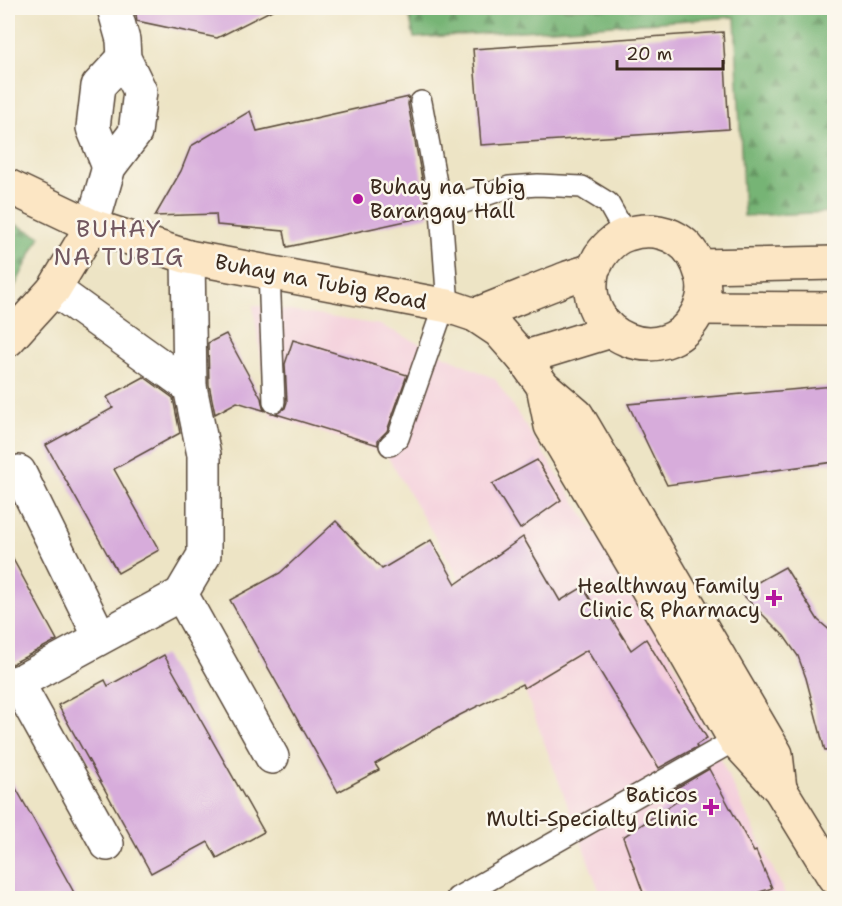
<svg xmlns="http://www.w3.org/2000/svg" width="842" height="906" font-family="'Shantell Sans',sans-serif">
<defs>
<pattern id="forest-firs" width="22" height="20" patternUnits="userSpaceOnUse" patternTransform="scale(1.5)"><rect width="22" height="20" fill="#76b474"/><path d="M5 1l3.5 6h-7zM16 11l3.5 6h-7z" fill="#62935f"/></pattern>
</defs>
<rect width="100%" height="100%" fill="#fbf7ec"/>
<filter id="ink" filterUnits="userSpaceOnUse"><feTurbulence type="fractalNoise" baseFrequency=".0167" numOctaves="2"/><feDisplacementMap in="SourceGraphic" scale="12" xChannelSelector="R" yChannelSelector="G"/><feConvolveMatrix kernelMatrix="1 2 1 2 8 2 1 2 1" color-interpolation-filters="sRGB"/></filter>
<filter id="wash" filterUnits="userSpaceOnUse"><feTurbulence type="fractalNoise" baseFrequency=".008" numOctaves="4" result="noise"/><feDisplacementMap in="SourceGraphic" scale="24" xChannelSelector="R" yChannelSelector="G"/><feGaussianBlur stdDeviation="1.35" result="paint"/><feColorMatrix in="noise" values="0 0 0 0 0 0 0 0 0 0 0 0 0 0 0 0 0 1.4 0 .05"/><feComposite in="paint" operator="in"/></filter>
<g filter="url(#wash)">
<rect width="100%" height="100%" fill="#ede4c5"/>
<!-- built -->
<path fill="#f4cfdc" d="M253,305L380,325L495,379L657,627L787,898H602L524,688L386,454L270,415Z"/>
<!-- forest -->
<g fill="url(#forest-firs)" stroke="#586f49" stroke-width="1.5">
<path d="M408,8H834V212L744,216L735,17L414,38Z"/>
<path d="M8,221L40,236L14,288L8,295Z"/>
</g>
<g id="blocks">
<!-- building -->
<g fill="#d7acdb">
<path d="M135,8H276L217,38L137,21Z"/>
<path d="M723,32L729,129L481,145L473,49Z"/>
<path d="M409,97L408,104L429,216L287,247L284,231L217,225L216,214L155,216L181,171L191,146L250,111L257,131Z"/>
<path d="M226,334L261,398L263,408L266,411L237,402L215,414L209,385L208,343Z"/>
<path d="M293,340L407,375L387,431L378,440V445L276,414L285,408L287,402L285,364Z"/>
<path d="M144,377L173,398L180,433L114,469L159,550L118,573L46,445L113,408L107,397Z"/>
<path d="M834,386V462L667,485L628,404Z"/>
<path d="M537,460L561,500L520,529L492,484Z"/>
<path d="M336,521L382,569L431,540L456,584L523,537L560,601L583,587L602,619L609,615L631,650L646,639L707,738L696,745L697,747L659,768L587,650L524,688L522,684L460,715L375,764L379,770L338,792L230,600L280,573Z"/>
<path d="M8,550L57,640L8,666Z"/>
<path d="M785,567L818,620L834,634V750L825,751L806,678L798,656L784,636L740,592Z"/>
<path d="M164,655L264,832L217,858L208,842L151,873L58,705L105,680L108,686Z"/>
<path d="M709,769L754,852L756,851L772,888L742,898H645L623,837L679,800L673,790Z"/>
<path d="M8,774L41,833L77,898H8Z"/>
</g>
</g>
</g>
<g filter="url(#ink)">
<use href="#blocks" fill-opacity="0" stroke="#564637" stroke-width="1.5"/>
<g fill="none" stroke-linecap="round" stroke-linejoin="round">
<defs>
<g id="lane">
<path d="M421,102L441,210L448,306"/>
<path d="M441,210L509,187L538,185L582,187L608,203L626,235"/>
<path d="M269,272L274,402"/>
<path d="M390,445L398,438L444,306"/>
<path d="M457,898L735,740"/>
</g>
<g id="street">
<path d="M109,167L93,128L98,86L124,58"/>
<path d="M92,226L109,167L135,133L140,91L124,58L123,40L114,8"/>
<path d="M54,289L190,387"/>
<path d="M19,472L100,637"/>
<path d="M181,594L272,757"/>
<path d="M17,682L107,844"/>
<path d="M8,688L181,594L204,555V455L190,387L188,257"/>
</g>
<g id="secondary">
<path d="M8,186L92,226L188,257L448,306L475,315L499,331L523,358L543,386L577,415L776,754L780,789"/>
<path d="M700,266L834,263"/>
<path d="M700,308L834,309"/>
<path d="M475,315C506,303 537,290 568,278C575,275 588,273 593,268C596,265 598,259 600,256C607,246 617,237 628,234C644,229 662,230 677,239C690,247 698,261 702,276C706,289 703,303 696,315C666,371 576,340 593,268"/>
<path d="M8,340L54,289L92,226"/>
<path d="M523,358L611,331"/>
<path d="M543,386L551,426L668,623L735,740L780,789L834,877"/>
</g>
</defs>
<!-- lane casing -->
<use href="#lane" stroke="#564637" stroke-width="24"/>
<!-- street casing -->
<use href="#street" stroke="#564637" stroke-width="36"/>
<!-- secondary casing -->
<use href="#secondary" stroke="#564637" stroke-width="36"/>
<!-- lane -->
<use href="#lane" stroke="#fff" stroke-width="21"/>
<!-- street -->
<use href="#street" stroke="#fff" stroke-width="33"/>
<!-- secondary -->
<use href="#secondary" stroke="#fce6c4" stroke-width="33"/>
</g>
</g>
<!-- markers -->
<g fill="#b5179e" stroke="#fbf7ec" stroke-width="2">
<circle cx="358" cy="199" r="6"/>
<path d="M771 589h6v6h6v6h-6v6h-6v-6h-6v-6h6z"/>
<path d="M708 798h6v6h6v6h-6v6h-6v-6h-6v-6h6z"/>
</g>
<g text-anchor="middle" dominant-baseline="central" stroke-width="5" stroke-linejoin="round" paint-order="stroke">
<!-- poi labels -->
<g font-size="21" fill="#3b2a1e" stroke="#fbf7ec" text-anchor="end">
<text x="370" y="187" text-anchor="start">Buhay na Tubig<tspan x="370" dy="24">Barangay Hall</tspan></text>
<text x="760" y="586">Healthway Family<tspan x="760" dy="24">Clinic &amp; Pharmacy</tspan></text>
<text x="698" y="795">Baticos<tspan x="698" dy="24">Multi-Specialty Clinic</tspan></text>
</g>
<!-- street labels -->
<g font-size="21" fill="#3b2a1e" stroke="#fbf7ec">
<text transform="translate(321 282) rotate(11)">Buhay na Tubig Road</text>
</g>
<!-- quarter labels -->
<g font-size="24" letter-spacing="1.5" fill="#725860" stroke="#fbf7ec">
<text x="119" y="229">BUHAY<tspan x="119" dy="28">NA TUBIG</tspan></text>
</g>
</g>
<!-- margin -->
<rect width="842" height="906" fill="none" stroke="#fbf7ec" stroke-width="30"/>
<!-- scale -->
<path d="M617 60v9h106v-9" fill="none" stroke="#3b2a1e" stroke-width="3"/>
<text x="626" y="60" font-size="18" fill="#3b2a1e" stroke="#fbf7ec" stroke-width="4.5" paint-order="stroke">20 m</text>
</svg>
